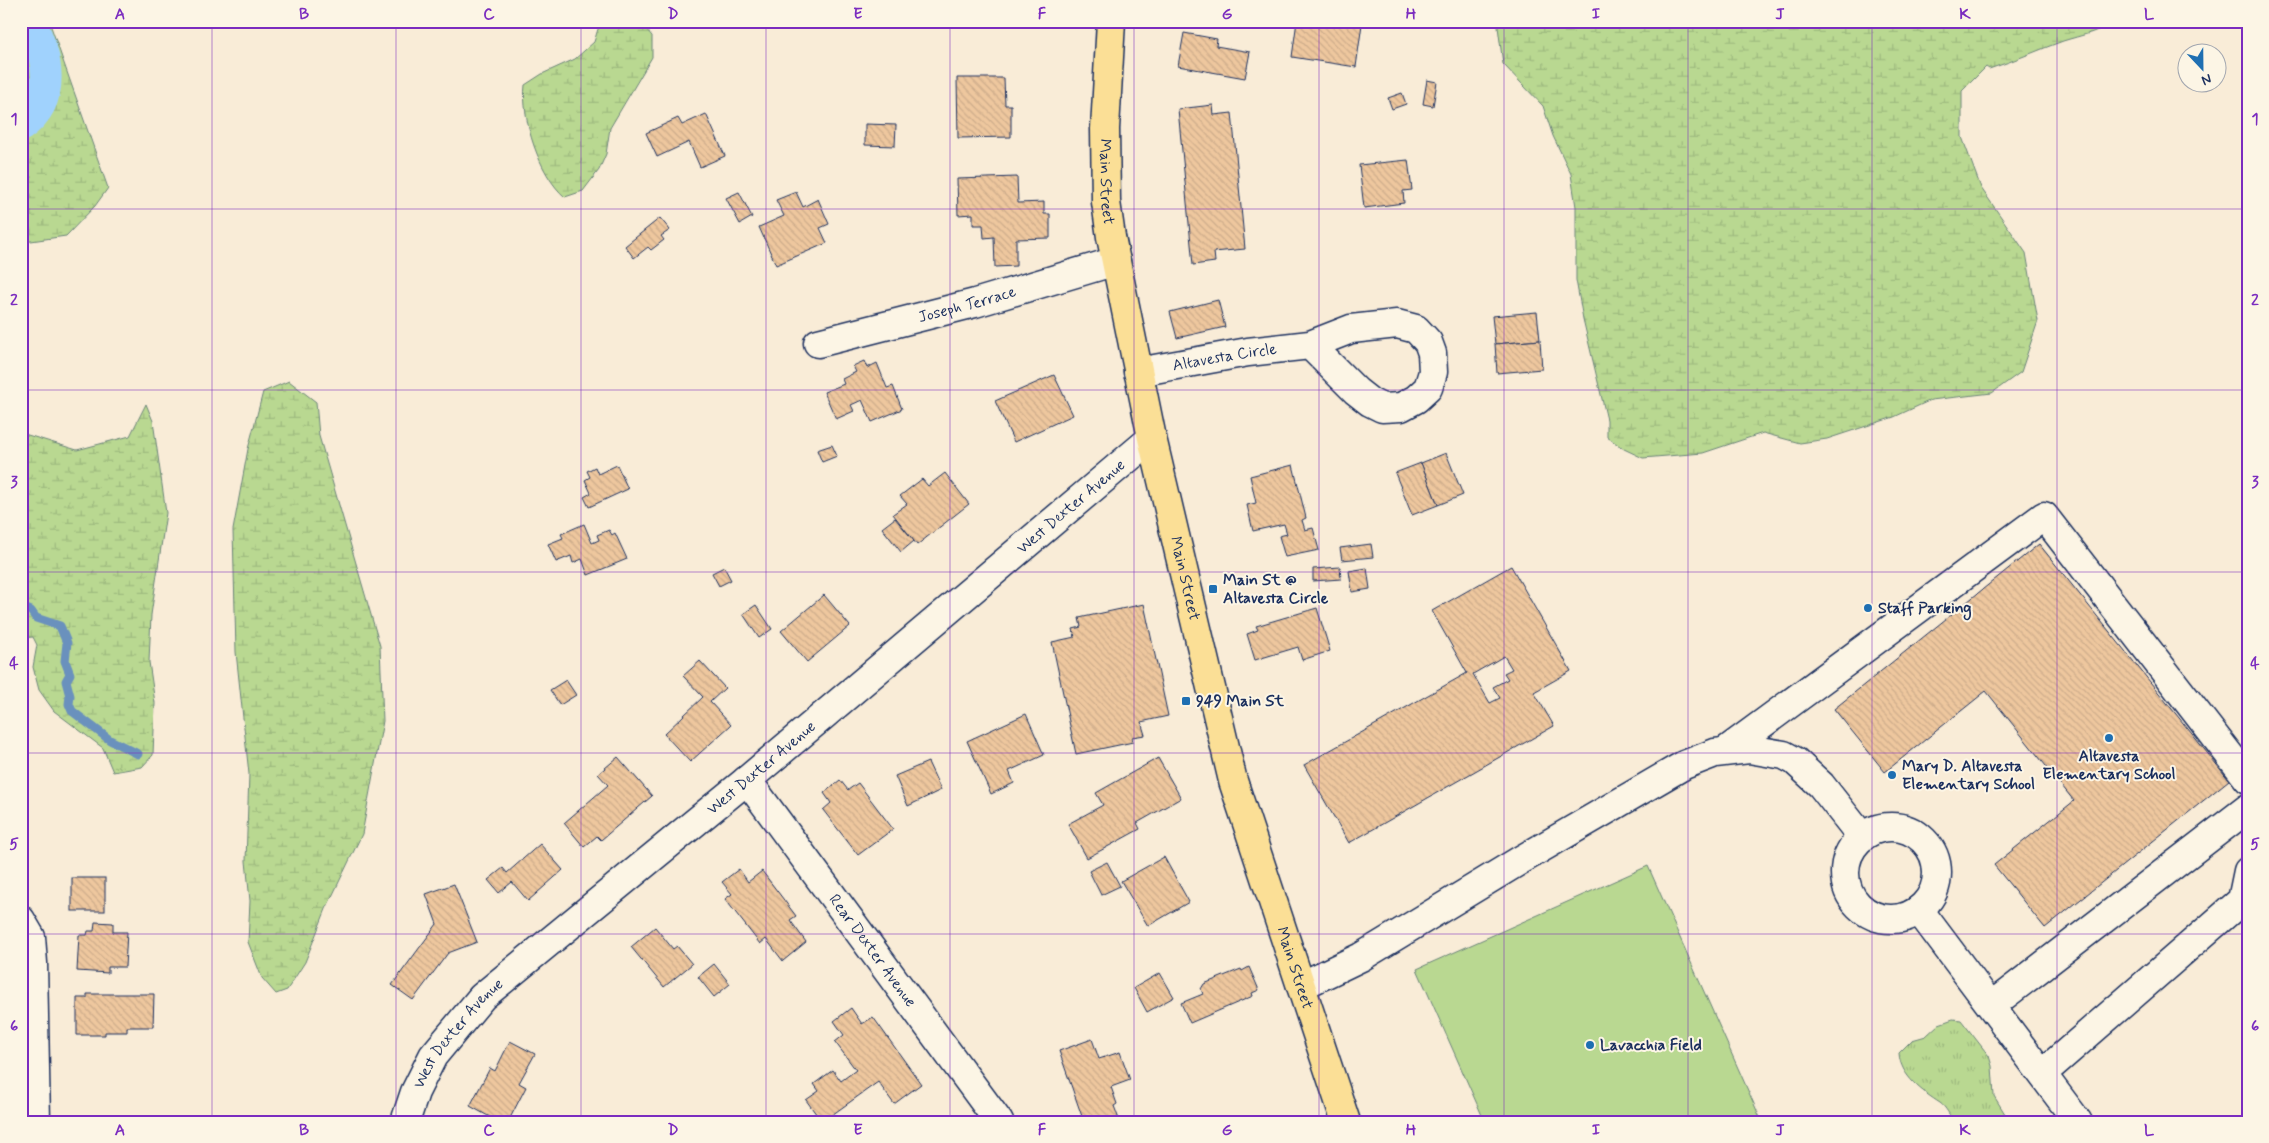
<svg xmlns="http://www.w3.org/2000/svg" width="2269" height="1143" font-family="Mynerve,sans-serif">
<defs>
<pattern id="grass-tufts" width="24" height="20" patternUnits="userSpaceOnUse" patternTransform="scale(1.25)"><rect width="24" height="20" fill="#b9d891"/><path d="M3 7l-1-3M5 7V3M7 7l1-3M15 17l-1-3M17 17v-4M19 17l1-3" fill="none" stroke="#9eba7f"/></pattern>
<pattern id="wetland-marsh" width="20" height="14" patternUnits="userSpaceOnUse" patternTransform="scale(1.25)"><rect width="20" height="14" fill="#b9d891"/><path d="M1 5h8M5 5V1M11 12h8M15 12V8" fill="none" stroke="#9eba7f"/></pattern>
<pattern id="building-back-hatch" width="6" height="6" patternUnits="userSpaceOnUse" patternTransform="scale(1.25)"><rect width="6" height="6" fill="#eec79e"/><path d="M-1 5l2 2M0 0l6 6M5-1l2 2" fill="none" stroke="#ccab8a"/></pattern>
</defs>
<rect width="100%" height="100%" fill="#f9ecd7"/>
<filter id="ink" filterUnits="userSpaceOnUse"><feTurbulence type="fractalNoise" baseFrequency=".02" numOctaves="2"/><feDisplacementMap in="SourceGraphic" scale="10" xChannelSelector="R" yChannelSelector="G"/><feConvolveMatrix kernelMatrix="1 2 1 2 8 2 1 2 1" color-interpolation-filters="sRGB"/></filter>
<g filter="url(#ink)">
<!-- grass -->
<path fill="url(#grass-tufts)" stroke="#6a8478" d="M1953,1019L1961,1020L1989,1056L1992,1066L1994,1096L2010,1122H1954C1950,1116 1946,1107 1940,1103C1923,1092 1900,1076 1899,1053L1912,1040L1926,1036L1939,1024Z"/>
<!-- wetland -->
<g fill="url(#wetland-marsh)" stroke="#6a8478">
<path d="M21,21H49L108,188L95,206L66,236L24,242L21,241Z"/>
<path d="M605,21H639L652,36V57L610,128L606,154L599,170L583,191L565,197C539,175 521,118 525,85L542,74L575,59L594,42L598,29Z"/>
<path d="M1500,21H2114C2097,33 2082,35 2063,41C2038,50 2014,61 1989,69L1986,67L1962,91V137L1981,188L2026,253L2038,321L2021,372L1992,393L1931,400L1894,417L1827,439L1800,443L1763,433L1703,453L1643,458L1624,449L1607,437V420L1583,319L1576,280V207L1571,174L1553,136L1543,106L1503,64L1498,27Z"/>
<path d="M289,381L316,402L319,436L380,646L383,721L362,834L326,909L305,962L287,990L276,994L262,978L248,942L250,901L246,861L249,774L236,652L233,530L248,449L263,392Z"/>
<path d="M146,404L153,421L166,513L151,615L149,662L155,703L153,755L142,767L113,772L103,748L54,711L39,690L33,667L37,645L33,637L21,638V433L77,450L130,436Z"/>
</g>
<!-- pitch -->
<path fill="#b9d891" stroke="#6a8478" d="M1648,866L1762,1122H1485L1417,969Z"/>
<g fill="none" stroke-linecap="round" stroke-linejoin="round">
<!-- stream -->
<path stroke="#6b91bd" stroke-width="9" d="M21,607L31,611L36,618L60,626L67,643L65,661L70,674L66,681L70,696L69,704L72,711L110,740L138,754"/>
<!-- canal -->
<path stroke="#a0d2fd" stroke-width="31" d="M21,126C58,100 48,56 30,21"/>
</g>
<!-- building -->
<g fill="url(#building-back-hatch)" stroke="#1b2f5e" fill-rule="evenodd">
<path d="M1297,21H1345L1362,24L1356,67L1292,57Z"/>
<path d="M1184,33L1217,39L1216,46L1250,52L1245,78L1178,66Z"/>
<path d="M957,78H1004L1005,105H1011V137L958,138Z"/>
<path d="M1427,80L1437,82L1433,106L1423,104Z"/>
<path d="M1402,93L1406,104L1392,109L1388,98Z"/>
<path d="M1213,105L1214,115L1232,113L1245,249L1214,252L1215,262L1193,265L1178,109Z"/>
<path d="M706,114L725,156L700,167L689,142L657,157L646,133L678,118L682,125Z"/>
<path d="M865,124L896,125L895,146L865,145Z"/>
<path d="M1408,160L1412,190L1403,191L1404,203L1364,208L1359,165Z"/>
<path d="M1017,177L1018,203L1044,202V214H1050V238L1016,239V266L995,267L994,237L984,238L983,225H973V214L958,215L957,179Z"/>
<path d="M739,192L752,217L740,224L726,198Z"/>
<path d="M796,192L803,207L818,199L829,224L820,228L827,243L776,265L759,227L784,216L776,200Z"/>
<path d="M660,218L670,230L661,236L664,240L651,250L648,247L634,258L625,246Z"/>
<path d="M1218,300L1225,327L1177,338L1170,312Z"/>
<path d="M1537,312L1540,340L1495,344L1492,316Z"/>
<path d="M1540,340L1542,369L1497,373L1495,344Z"/>
<path d="M864,361L867,368L877,363L887,388L893,386L902,409L872,422L862,400L851,405L854,411L836,419L824,392L844,384L842,379L856,372L853,366Z"/>
<path d="M1054,375L1073,415L1014,442L995,401Z"/>
<path d="M832,445L837,456L822,462L817,450Z"/>
<path d="M1446,453L1463,495L1438,505L1421,463Z"/>
<path d="M1421,463L1438,505L1412,515L1395,473Z"/>
<path d="M617,465L628,489L589,507L584,497L591,493L585,480L590,477L587,471L595,467L598,474Z"/>
<path d="M1293,465L1306,518L1302,520L1305,530L1313,528L1319,550L1285,557L1279,536L1287,534L1284,524L1253,531L1247,505L1256,503L1250,476Z"/>
<path d="M945,473L969,504L917,545L893,514L907,504L900,496L922,479L928,486Z"/>
<path d="M895,518L914,541L901,552L882,528Z"/>
<path d="M584,524L592,543L599,540L597,535L609,530L612,535L615,533L627,559L588,575L582,559L573,563L571,556L556,562L548,544L563,538L561,534Z"/>
<path d="M1371,544L1373,557L1342,560L1340,548Z"/>
<path d="M2039,544L2229,780L2045,928L1994,865L2074,801L1986,691L1885,772L1834,709Z"/>
<path d="M1511,566L1571,671L1534,692L1554,726L1349,843L1304,765L1467,673L1432,611ZM1504,656L1512,669L1504,673L1508,679L1493,687L1500,698L1490,703L1473,674Z"/>
<path d="M724,567L731,580L719,586L712,573Z"/>
<path d="M1340,567L1341,579L1313,581V569Z"/>
<path d="M1367,568L1370,589L1352,592L1349,571Z"/>
<path d="M824,595L850,626L807,662L781,631Z"/>
<path d="M1144,604L1168,716L1141,722L1145,735L1132,737L1133,742L1076,754L1052,642L1075,637L1073,629L1081,627L1079,618Z"/>
<path d="M756,605L772,629L759,638L743,614Z"/>
<path d="M1317,608L1330,651L1302,660L1298,647L1255,660L1247,634L1258,630L1256,626Z"/>
<path d="M700,661L725,688L710,702L731,725L690,762L664,734L703,697L683,676Z"/>
<path d="M566,680L576,695L560,705L550,690Z"/>
<path d="M1026,714L1044,755L1009,771L1014,783L991,794L967,741Z"/>
<path d="M618,757L652,796L601,840L597,836L584,847L564,823L608,785L598,774Z"/>
<path d="M1158,758L1181,798L1137,823L1140,829L1087,858L1068,824L1103,805L1096,793Z"/>
<path d="M928,762L941,790L908,806L895,776Z"/>
<path d="M840,780L848,790L858,783L893,829L858,855L823,810L831,803L824,793Z"/>
<path d="M540,844L563,870L528,901L512,882L499,893L488,880L503,868L507,873Z"/>
<path d="M1164,857L1189,902L1148,926L1121,881Z"/>
<path d="M1107,862L1120,886L1101,895L1089,871Z"/>
<path d="M739,869L748,882L762,871L796,916L790,920L806,942L783,961L766,939L760,944L725,899L732,894L722,882Z"/>
<rect x="72" y="878" width="33" height="33"/>
<path d="M454,884L477,942L448,953L413,1000L392,985L437,924L426,894Z"/>
<path d="M95,922L113,923V932H127L125,967H108V973L77,971L79,935H87L88,931H94Z"/>
<path d="M655,927L673,949L677,946L692,964L664,987L631,947Z"/>
<path d="M714,964L730,984L714,997L698,977Z"/>
<path d="M1249,967L1259,990L1252,993L1253,996L1190,1023L1181,1003L1203,994L1201,989L1204,984L1241,969L1242,971Z"/>
<path d="M1160,973L1174,997L1147,1012L1134,988Z"/>
<path d="M87,994H154L153,1027H127V1032H105V1035H77V998H87Z"/>
<path d="M851,1008L862,1024L873,1017L921,1084L894,1104L878,1082L822,1122L806,1100L819,1091L814,1084L833,1070L841,1081L856,1070L835,1042L844,1035L834,1021Z"/>
<path d="M1092,1039L1099,1059L1120,1052L1130,1080L1111,1087L1117,1104L1114,1106L1120,1122H1084L1059,1051Z"/>
<path d="M510,1041L535,1054L519,1083L526,1087L508,1122H499L470,1106L490,1068L495,1071Z"/>
</g>
<g fill="none" stroke-linecap="round" stroke-linejoin="round">
<defs>
<g id="minor">
<path id="s1" d="M818,343L975,303L1116,261"/>
<path id="s2" d="M1138,372L1248,352L1310,345L1351,329L1397,324L1416,329L1428,342L1432,353L1433,372L1428,388L1416,399L1401,407L1382,408L1370,402L1356,391L1310,345"/>
<path d="M1727,750L2044,516L2248,779"/>
<path id="s3" d="M747,780L999,1122"/>
<circle cx="1891" cy="873" r="46"/>
<path d="M1919,910L2078,1122"/>
<path d="M21,920L31,937L33,963L36,1122"/>
<path d="M1301,986L1361,957L1519,861L1684,765L1715,753L1749,749L1784,755L1795,761L1821,785L1862,837"/>
<path d="M1992,1005L2248,808"/>
<path d="M2043,1073L2242,900L2248,871"/>
<path id="s4" d="M405,1122L415,1092L433,1056L482,997L747,780L1152,438"/>
</g>
<g id="major">
<path id="s5" d="M1111,21L1105,129L1106,202L1111,237L1152,438L1233,781L1346,1122"/>
</g>
</defs>
<!-- minor casing -->
<use href="#minor" stroke="#1b2f5e" stroke-width="31"/>
<!-- major casing -->
<use href="#major" stroke="#1b2f5e" stroke-width="31"/>
<!-- minor -->
<use href="#minor" stroke="#fcf5e5" stroke-width="28"/>
<!-- major -->
<use href="#major" stroke="#fbdf96" stroke-width="28"/>
</g>
</g>
<!-- grid -->
<path fill="none" stroke="#7b2cbf" stroke-width="1" stroke-opacity="0.55" d="M212,21V1122M396,21V1122M581,21V1122M766,21V1122M950,21V1122M1134,21V1122M1319,21V1122M1504,21V1122M1688,21V1122M1872,21V1122M2057,21V1122M21,209H2248M21,390H2248M21,572H2248M21,753H2248M21,934H2248"/>
<!-- markers -->
<g fill="#1f6fb2" stroke="#fcf5e5" stroke-width="2">
<rect x="1208" y="584" width="10" height="10" rx="2.5"/>
<circle cx="1868" cy="608" r="5"/>
<rect x="1181" y="696" width="10" height="10" rx="2.5"/>
<circle cx="2109" cy="738" r="5"/>
<circle cx="1892" cy="775" r="5"/>
<circle cx="1590" cy="1045" r="5"/>
</g>
<g text-anchor="middle" dominant-baseline="central" stroke-width="4" stroke-linejoin="round" paint-order="stroke">
<!-- street labels -->
<g font-size="16" fill="#1b2f5e" stroke="#fcf5e5">
<text stroke="none"><textPath href="#s5" startOffset="161">Main Street</textPath></text>
<text stroke="none"><textPath href="#s1" startOffset="154">Joseph Terrace</textPath></text>
<text stroke="none"><textPath href="#s2" startOffset="88">Altavesta Circle</textPath></text>
<text stroke="none"><textPath href="#s4" startOffset="915">West Dexter Avenue</textPath></text>
<text stroke="none"><textPath href="#s5" startOffset="566">Main Street</textPath></text>
<text stroke="none"><textPath href="#s4" startOffset="510">West Dexter Avenue</textPath></text>
<text stroke="none"><textPath href="#s3" startOffset="212">Rear Dexter Avenue</textPath></text>
<text stroke="none"><textPath href="#s5" startOffset="971">Main Street</textPath></text>
<text stroke="none"><textPath href="#s4" startOffset="105">West Dexter Avenue</textPath></text>
</g>
<!-- poi labels -->
<g font-size="16" font-weight="bold" fill="#1b2f5e" stroke="#fcf5e5" text-anchor="start">
<text x="1223" y="580">Main St @<tspan x="1223" dy="18">Altavesta Circle</tspan></text>
<text x="1878" y="608">Staff Parking</text>
<text x="1196" y="701">949 Main St</text>
<text x="2109" y="756" text-anchor="middle">Altavesta<tspan x="2109" dy="18">Elementary School</tspan></text>
<text x="1902" y="766">Mary D. Altavesta<tspan x="1902" dy="18">Elementary School</tspan></text>
<text x="1600" y="1045">Lavacchia Field</text>
</g>
</g>
<!-- margin -->
<rect width="2269" height="1143" fill="none" stroke="#fcf5e5" stroke-width="55"/>
<!-- north arrow -->
<g transform="translate(2202 68) rotate(158)"><circle r="24" fill="#fcf5e5" stroke="#a2a6af"/>
<path d="M0-4L9 19L0 12L-9 19Z" fill="#1f6fb2"/>
<text y="-8" font-size="14" font-weight="bold" text-anchor="middle" fill="#1b2f5e">N</text>
</g>
<rect x="28" y="28" width="2214" height="1088" fill="none" stroke="#7b2cbf" stroke-width="2"/>
<g font-size="16" text-anchor="middle" font-weight="bold" fill="#7b2cbf">
<text x="120" y="19">A</text>
<text x="304" y="19">B</text>
<text x="489" y="19">C</text>
<text x="673" y="19">D</text>
<text x="858" y="19">E</text>
<text x="1042" y="19">F</text>
<text x="1227" y="19">G</text>
<text x="1411" y="19">H</text>
<text x="1596" y="19">I</text>
<text x="1780" y="19">J</text>
<text x="1965" y="19">K</text>
<text x="2149" y="19">L</text>
<text x="14" y="124">1</text>
<text x="2255" y="124">1</text>
<text x="14" y="305">2</text>
<text x="2255" y="305">2</text>
<text x="14" y="487">3</text>
<text x="2255" y="487">3</text>
<text x="14" y="668">4</text>
<text x="2255" y="668">4</text>
<text x="14" y="849">5</text>
<text x="2255" y="849">5</text>
<text x="14" y="1031">6</text>
<text x="2255" y="1031">6</text>
<text x="120" y="1135">A</text>
<text x="304" y="1135">B</text>
<text x="489" y="1135">C</text>
<text x="673" y="1135">D</text>
<text x="858" y="1135">E</text>
<text x="1042" y="1135">F</text>
<text x="1227" y="1135">G</text>
<text x="1411" y="1135">H</text>
<text x="1596" y="1135">I</text>
<text x="1780" y="1135">J</text>
<text x="1965" y="1135">K</text>
<text x="2149" y="1135">L</text>
</g>
</svg>
